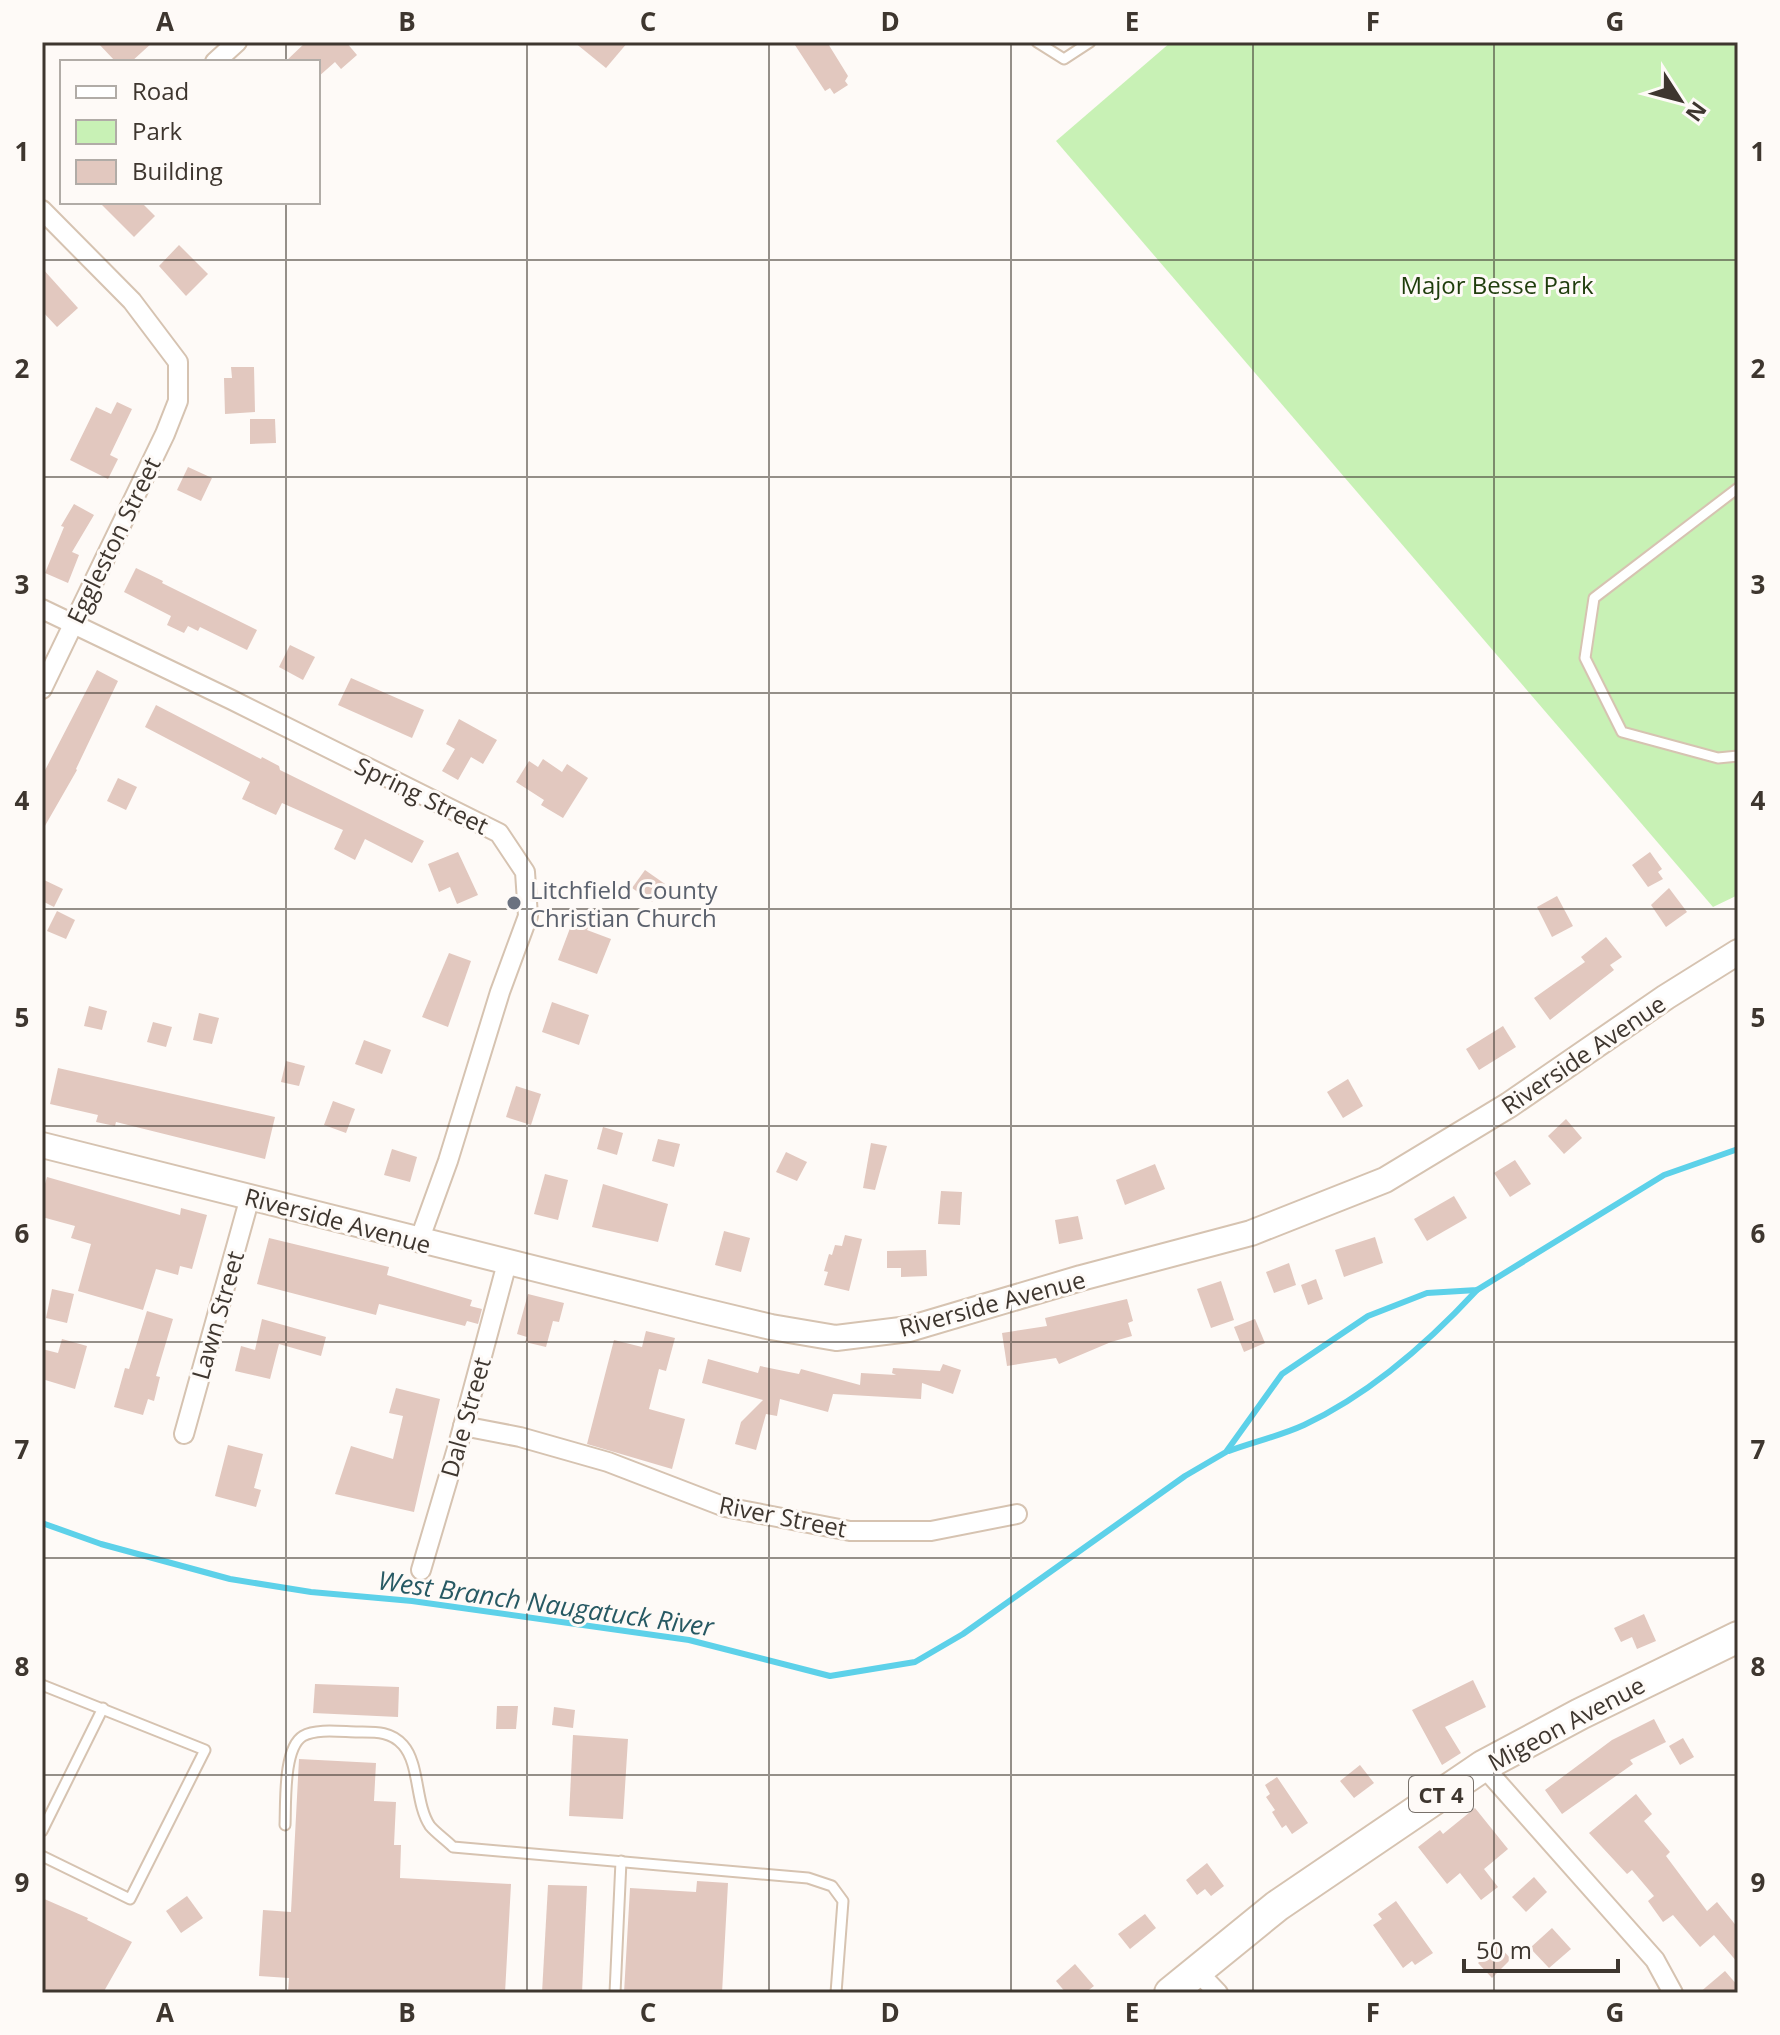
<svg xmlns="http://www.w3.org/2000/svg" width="1780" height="2035" font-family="'Open Sans',sans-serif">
<rect width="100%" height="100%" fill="#fefaf7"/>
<!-- green -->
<path fill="#c8f1b5" d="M1171,42H1738V895L1713,907L1056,141Z"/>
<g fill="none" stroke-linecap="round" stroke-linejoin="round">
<!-- stream -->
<g stroke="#5dd1e9" stroke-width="6">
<path d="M1229,1451C1253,1442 1280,1436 1304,1425C1370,1394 1428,1343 1477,1290"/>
<path d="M42,1523L101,1544L230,1579L311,1592L412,1601L689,1640L830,1676L915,1662L963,1634L1185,1476L1226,1452L1282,1374L1368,1316L1427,1293L1477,1290L1664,1175L1738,1149"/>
</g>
</g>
<!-- building -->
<g fill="#e2c8bf">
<path d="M97,42H153L131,62H116Z"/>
<path d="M306,42H346L357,55L341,69L335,62L318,77V62H285Z"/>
<path d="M574,42H628L606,68Z"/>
<path d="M793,42H827L848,76L845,81L848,85L834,94L830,88L825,91Z"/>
<path d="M99,202H141L155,216L134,237Z"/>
<path d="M179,245L208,274L186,296L159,266Z"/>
<path d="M42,268L78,308L57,327L42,311Z"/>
<path d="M231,367H254L255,412L225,414L224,378H232Z"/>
<path d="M117,402L132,409L110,455L118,459L108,479L70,460L96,407L111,414Z"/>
<path d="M250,419H275L276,443L250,444Z"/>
<path d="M188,467L212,478L201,501L177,490Z"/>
<path d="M74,504L94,515L72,552L79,555L68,583L45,573L64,527L61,526Z"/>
<path d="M136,568L163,581L162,583L257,630L247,650L200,627L198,631L188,626L184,633L167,625L171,616L124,592Z"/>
<path d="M290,645L315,657L303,680L279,667Z"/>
<path d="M97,670L118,681L76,769L77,770L42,831V776Z"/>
<path d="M351,678L424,710L412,738L338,705Z"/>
<path d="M156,705L261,759L262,757L279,766L280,770L424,841L412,863L365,839L355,860L334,849L343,830L282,803L276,815L242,799L250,782L145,727Z"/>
<path d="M459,719L497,740L483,764L471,757L458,780L442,771L455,749L446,744Z"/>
<path d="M543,759L562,772L567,764L588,778L563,818L541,805L544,800L516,782L529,761L538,767Z"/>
<path d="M118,778L137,787L126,810L107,801Z"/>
<path d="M458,852L478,895L457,904L450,887L439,892L428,864Z"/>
<path d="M1650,852L1662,869L1658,872L1663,879L1648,887L1632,865Z"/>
<path d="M645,870L665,884L652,902L632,888Z"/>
<path d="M42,879L63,889L54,907L42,901Z"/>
<path d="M1669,888L1687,912L1666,927L1651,905Z"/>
<path d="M1557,896L1573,926L1552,937L1537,907Z"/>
<path d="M57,911L75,920L66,939L47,931Z"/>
<path d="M575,915L591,921L587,930L611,939L597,974L558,960Z"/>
<path d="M1606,937L1622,957L1610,965L1614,970L1550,1020L1534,998L1585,962L1581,957Z"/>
<path d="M449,953L471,961L448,1027L422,1017Z"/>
<path d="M552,1002L589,1015L579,1045L542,1032Z"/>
<path d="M89,1006L107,1011L102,1030L84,1026Z"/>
<path d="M199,1013L219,1018L212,1044L193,1040Z"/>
<path d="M153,1022L172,1027L166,1047L147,1042Z"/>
<path d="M1503,1026L1516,1047L1479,1070L1466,1049Z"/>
<path d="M364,1040L391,1050L382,1074L355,1064Z"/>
<path d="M286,1061L305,1066L299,1086L281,1082Z"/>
<path d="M58,1068L275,1117L265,1159L116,1122L115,1126L96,1122L98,1115L50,1104Z"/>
<path d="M1348,1079L1363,1106L1343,1118L1327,1092Z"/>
<path d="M516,1086L541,1094L531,1125L506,1117Z"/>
<path d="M333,1101L355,1109L346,1133L324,1125Z"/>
<path d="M1566,1119L1582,1138L1564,1154L1548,1136Z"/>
<path d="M603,1127L623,1133L617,1155L597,1149Z"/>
<path d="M658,1139L680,1144L674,1167L652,1161Z"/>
<path d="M871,1143L887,1146L875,1190L863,1188Z"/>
<path d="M392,1149L417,1157L410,1182L384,1175Z"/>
<path d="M786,1152L807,1162L797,1181L776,1172Z"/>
<path d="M1515,1160L1531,1184L1510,1197L1494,1173Z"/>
<path d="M1155,1164L1165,1189L1125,1205L1116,1180Z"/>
<path d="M545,1174L568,1180L558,1220L534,1214Z"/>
<path d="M47,1177L180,1215L181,1208L207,1215L192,1269L180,1266L178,1275L156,1269L143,1310L78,1291L91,1244L71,1238L75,1226L42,1217V1194Z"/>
<path d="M603,1184L668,1204L658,1242L592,1227Z"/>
<path d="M941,1191L962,1192L960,1225L938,1224Z"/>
<path d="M1454,1196L1467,1218L1427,1241L1414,1219Z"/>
<path d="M1078,1216L1083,1239L1059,1244L1055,1220Z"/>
<path d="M724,1231L750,1238L741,1272L715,1265Z"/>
<path d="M845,1235L862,1239L849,1291L824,1285L828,1272L824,1271L829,1254L832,1255L835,1245L842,1246Z"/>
<path d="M1375,1237L1383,1263L1344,1277L1335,1250Z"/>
<path d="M269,1238L389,1267L387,1275L472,1300L470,1306L482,1309L478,1324L467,1321L465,1326L379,1304L376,1315L257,1284Z"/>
<path d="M926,1250L927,1276L901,1277V1268H887V1251Z"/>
<path d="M1289,1263L1296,1285L1274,1293L1266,1272Z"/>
<path d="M1316,1279L1323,1299L1308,1305L1301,1285Z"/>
<path d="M1221,1281L1234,1320L1211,1328L1197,1289Z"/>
<path d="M52,1289L74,1294L67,1323L46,1318Z"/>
<path d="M528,1294L564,1303L559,1322L553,1321L546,1347L525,1342L527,1337L517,1334Z"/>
<path d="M1127,1299L1133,1321L1128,1323L1132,1336L1111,1342L1059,1364L1056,1358L1007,1366L1002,1333L1047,1326L1045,1318Z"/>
<path d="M147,1311L173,1319L156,1376L160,1377L154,1401L148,1399L143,1415L114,1407L125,1368L129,1369Z"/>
<path d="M262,1319L326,1337L321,1356L279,1344L270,1379L235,1371L241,1346L255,1350Z"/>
<path d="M1255,1319L1265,1343L1244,1352L1234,1327Z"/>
<path d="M646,1331L675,1338L666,1371L659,1369L649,1409L685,1419L672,1469L587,1444L614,1340L642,1347Z"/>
<path d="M62,1339L87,1346L75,1389L42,1379V1349L58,1353Z"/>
<path d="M708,1359L758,1373L760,1366L799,1374L801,1369L860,1385L861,1373L896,1375L892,1373L893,1368L940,1371L943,1364L961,1370L953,1394L922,1383L921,1399L833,1394L828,1412L780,1399L777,1416L766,1414L756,1450L735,1444L741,1422L763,1400L702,1383Z"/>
<path d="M396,1388L440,1399L414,1512L335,1494L351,1446L393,1459L403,1416L389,1413Z"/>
<path d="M228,1445L263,1454L254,1488L261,1490L256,1507L215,1496Z"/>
<path d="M1644,1614L1656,1641L1637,1649L1632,1637L1621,1642L1614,1628Z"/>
<path d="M1473,1680L1486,1707L1445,1727L1461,1753L1442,1765L1412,1710Z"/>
<path d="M315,1684L399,1687L398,1717L313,1713Z"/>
<path d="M497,1706H518L516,1729H496Z"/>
<path d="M554,1707L575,1710L573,1728L552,1725Z"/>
<path d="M1654,1719L1666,1742L1630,1760L1633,1764L1562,1814L1545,1790L1612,1740Z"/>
<path d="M573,1735L628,1739L623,1819L569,1816Z"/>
<path d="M1683,1738L1694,1757L1680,1765L1669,1746Z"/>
<path d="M299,1759L376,1763L374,1801L396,1802L394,1845H401L400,1878L511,1884L505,1993H288L289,1978L259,1976L263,1910L291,1912Z"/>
<path d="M1360,1765L1374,1783L1354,1798L1340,1781Z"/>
<path d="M1277,1777L1308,1823L1292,1834L1286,1825L1282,1828L1272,1812L1275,1810L1266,1797L1270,1794L1265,1785Z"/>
<path d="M1636,1794L1652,1814L1644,1821L1670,1852L1666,1856L1707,1911L1717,1902L1738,1928V1963L1714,1935L1700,1947L1673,1915L1663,1922L1648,1901L1654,1896L1632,1870L1627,1874L1589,1833Z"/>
<path d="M1475,1808L1508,1849L1484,1869L1498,1887L1481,1900L1460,1873L1447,1884L1418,1847L1440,1830L1443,1834Z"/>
<path d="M1207,1863L1224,1886L1211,1896L1205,1889L1197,1895L1186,1880Z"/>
<path d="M1534,1877L1547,1892L1526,1912L1512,1897Z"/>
<path d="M697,1881L728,1883L722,1993H624L630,1888L696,1892Z"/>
<path d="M548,1885L587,1886L582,1993H542Z"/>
<path d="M187,1896L203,1918L181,1933L166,1911Z"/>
<path d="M42,1898L88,1918L87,1920L132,1942L103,1993H42Z"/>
<path d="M1396,1901L1433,1953L1415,1965L1412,1961L1403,1968L1373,1925L1382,1919L1378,1914Z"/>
<path d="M1145,1914L1156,1928L1130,1949L1118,1934Z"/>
<path d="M1552,1928L1571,1949L1549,1968L1530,1948Z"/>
<path d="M1498,1945L1511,1959L1492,1978L1478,1963Z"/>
<path d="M1075,1964L1094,1986L1085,1993H1066L1056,1981Z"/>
<path d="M1725,1971L1738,1986V1993H1699Z"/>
</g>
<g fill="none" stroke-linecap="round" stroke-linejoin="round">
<defs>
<g id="service">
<path d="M1037,42L1064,59L1090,42"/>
<path d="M1738,488L1594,598L1585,658L1622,732L1718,758L1738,756"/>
<path d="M42,1685L205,1750L130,1899L42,1856"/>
<path d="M285,1825C286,1804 283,1748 303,1736C317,1728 343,1732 358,1732C375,1732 391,1731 403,1745C420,1764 415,1804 430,1826C436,1833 446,1840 453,1847L808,1878L832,1886L843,1901L836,1993"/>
<path d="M42,1831L103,1708"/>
<path d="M615,1993L621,1861"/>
</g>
<g id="minor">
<path d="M215,62L237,42"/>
<path d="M42,210L132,301L178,362V401L165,434L42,689"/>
<path d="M42,609L232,700L499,833L525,872L528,916L500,992L448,1161L419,1241"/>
<path d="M463,1426L520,1437L608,1462L725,1507L850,1531H931L1017,1514"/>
<path d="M184,1434L250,1197"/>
<path d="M421,1570L458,1445L507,1263"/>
<path d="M1483,1766L1655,1960L1673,1993"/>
<path d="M1198,1972L1218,1993"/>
</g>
<path id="tertiary" d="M42,1145L700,1310L771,1327L836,1338L909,1329L1081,1278L1251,1233L1385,1180L1509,1105L1666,997L1738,952"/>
<path id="primary" d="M1170,1993L1277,1906L1483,1766L1580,1714L1738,1637"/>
</defs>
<!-- service casing -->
<use href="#service" stroke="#d6c3b1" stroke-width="13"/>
<!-- minor casing -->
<use href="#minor" stroke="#d6c3b1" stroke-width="22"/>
<!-- tertiary casing -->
<use href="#tertiary" stroke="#d6c3b1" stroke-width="28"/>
<!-- primary casing -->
<use href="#primary" stroke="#d6c3b1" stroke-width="34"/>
<!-- service -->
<use href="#service" stroke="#fff" stroke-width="9"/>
<!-- minor -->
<use href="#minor" stroke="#fff" stroke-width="18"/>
<!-- tertiary -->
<use href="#tertiary" stroke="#fff" stroke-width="24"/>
<!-- primary -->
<use href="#primary" stroke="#fff" stroke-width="30"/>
</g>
<!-- grid -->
<path fill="none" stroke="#3e362f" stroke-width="2" stroke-opacity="0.55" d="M286,42V62M527,42V1993M769,42V1993M1011,42V1993M1253,42V1993M1494,42V1993M286,202V1993M42,260H1738M42,477H1738M42,693H1738M42,909H1738M42,1126H1738M42,1342H1738M42,1558H1738M42,1775H1738"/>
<!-- markers -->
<circle fill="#6b7280" stroke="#fefaf7" stroke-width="3" cx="514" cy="903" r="8"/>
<g text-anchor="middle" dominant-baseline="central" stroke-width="6" stroke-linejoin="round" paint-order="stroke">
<!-- shield labels -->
<rect fill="#fefaf7" stroke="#78716b" stroke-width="2" x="1409" y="1776" width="64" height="36" rx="6"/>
<g font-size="22" font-weight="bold" fill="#3e362f">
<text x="1441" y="1794">CT 4</text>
</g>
<!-- park labels -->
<g font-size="24" fill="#1f3d0c" stroke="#fefaf7">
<text x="1497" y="284">Major Besse Park</text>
</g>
<!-- street labels -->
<g font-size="24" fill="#3e362f" stroke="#fefaf7">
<text transform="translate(113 540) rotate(-64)">Eggleston Street</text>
<text transform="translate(422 795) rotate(26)">Spring Street</text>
<text transform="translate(1583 1054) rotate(-34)">Riverside Avenue</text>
<text transform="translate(338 1220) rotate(15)">Riverside Avenue</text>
<text transform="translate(992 1303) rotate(-15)">Riverside Avenue</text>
<text transform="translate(217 1315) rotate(-74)">Lawn Street</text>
<text transform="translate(465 1417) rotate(-74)">Dale Street</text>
<text transform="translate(783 1516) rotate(11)">River Street</text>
<text transform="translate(1566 1723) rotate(-28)">Migeon Avenue</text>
</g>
<!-- worship labels -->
<g font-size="24" fill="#5b616d" stroke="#fefaf7" text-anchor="start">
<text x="530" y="889">Litchfield County<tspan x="530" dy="28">Christian Church</tspan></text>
</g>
<!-- water labels -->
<g font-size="26" font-style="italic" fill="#275963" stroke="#fefaf7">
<text transform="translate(546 1603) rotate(8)">West Branch Naugatuck River</text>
</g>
</g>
<!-- border -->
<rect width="1780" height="2035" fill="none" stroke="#fefaf7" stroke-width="88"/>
<!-- legend -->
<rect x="60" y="60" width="260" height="144" fill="#fefaf7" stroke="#b1aca7" stroke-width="2"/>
<rect x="76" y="86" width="40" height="12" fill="#ffffff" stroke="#b1aca7" stroke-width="2"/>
<text x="132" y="100" font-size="24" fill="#3e362f">Road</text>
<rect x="76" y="120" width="40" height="24" fill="#c8f1b5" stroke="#b1aca7" stroke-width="2"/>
<text x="132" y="140" font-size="24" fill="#3e362f">Park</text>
<rect x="76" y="160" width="40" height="24" fill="#e2c8bf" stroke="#b1aca7" stroke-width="2"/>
<text x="132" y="180" font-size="24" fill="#3e362f">Building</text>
<!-- north arrow -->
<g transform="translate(1680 100) rotate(126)" stroke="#fefaf7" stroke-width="6" paint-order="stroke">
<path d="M0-6L14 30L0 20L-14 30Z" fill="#3e362f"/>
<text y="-12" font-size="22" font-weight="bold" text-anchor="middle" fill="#3e362f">N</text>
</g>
<!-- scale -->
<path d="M1464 1959v12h154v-12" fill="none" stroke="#3e362f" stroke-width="4"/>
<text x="1476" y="1959" font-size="24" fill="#3e362f" stroke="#fefaf7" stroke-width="6" paint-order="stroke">50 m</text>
<rect x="44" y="44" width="1692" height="1947" fill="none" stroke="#3e362f" stroke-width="3"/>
<g font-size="26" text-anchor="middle" font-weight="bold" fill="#3e362f">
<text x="165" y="31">A</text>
<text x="407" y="31">B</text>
<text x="648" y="31">C</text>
<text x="890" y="31">D</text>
<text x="1132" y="31">E</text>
<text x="1373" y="31">F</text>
<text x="1615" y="31">G</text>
<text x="22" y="161">1</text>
<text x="1758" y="161">1</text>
<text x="22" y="378">2</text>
<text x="1758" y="378">2</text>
<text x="22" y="594">3</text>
<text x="1758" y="594">3</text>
<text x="22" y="810">4</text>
<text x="1758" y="810">4</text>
<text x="22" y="1027">5</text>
<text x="1758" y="1027">5</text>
<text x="22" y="1243">6</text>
<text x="1758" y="1243">6</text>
<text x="22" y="1459">7</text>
<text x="1758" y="1459">7</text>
<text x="22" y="1676">8</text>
<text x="1758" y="1676">8</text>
<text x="22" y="1892">9</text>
<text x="1758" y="1892">9</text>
<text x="165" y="2022">A</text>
<text x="407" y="2022">B</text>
<text x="648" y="2022">C</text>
<text x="890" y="2022">D</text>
<text x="1132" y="2022">E</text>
<text x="1373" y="2022">F</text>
<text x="1615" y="2022">G</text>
</g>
</svg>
